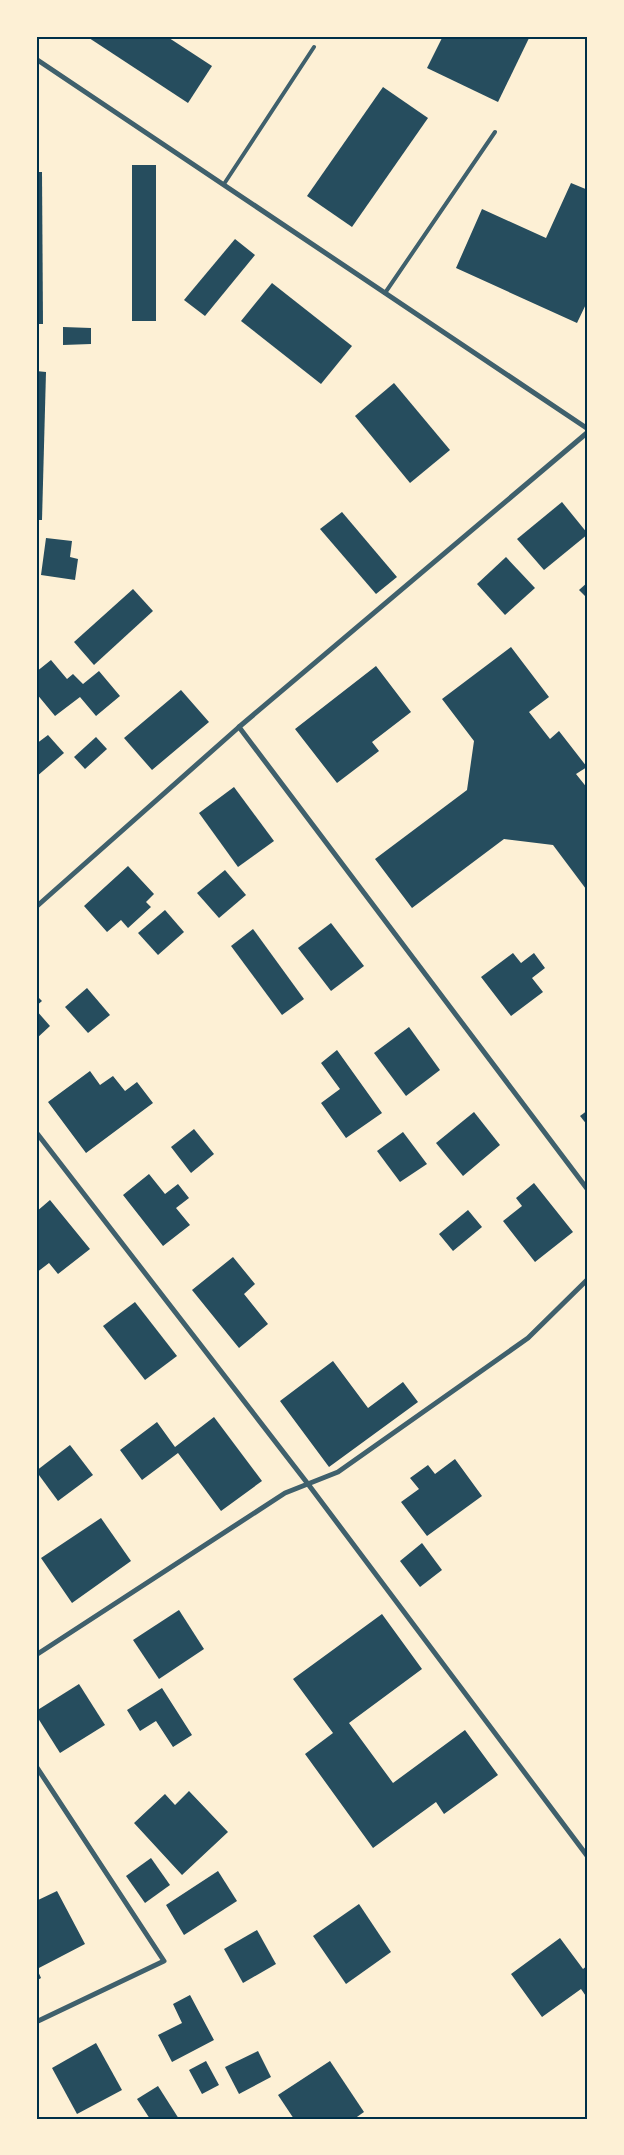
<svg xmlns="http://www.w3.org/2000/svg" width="624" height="2155" font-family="'Playfair Display',serif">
<rect width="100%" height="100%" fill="#fdf0d5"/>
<!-- building -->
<g fill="#264d5e">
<path d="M86,36H166L212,66L188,103Z"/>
<path d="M443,36H530L498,102L427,68Z"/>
<path d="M383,87L428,118L352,227L307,196Z"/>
<rect x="132" y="165" width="24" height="156"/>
<path d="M36,172H42L43,324H36Z"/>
<path d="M571,183L588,190V300L577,323L456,268L482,209L546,238Z"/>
<path d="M235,239L255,255L205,316L184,300Z"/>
<path d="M272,283L352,346L321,384L241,321Z"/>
<path d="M63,327L91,328V344L63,345Z"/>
<path d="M36,371L46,372L42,520H36Z"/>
<path d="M394,383L450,450L410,483L355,416Z"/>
<path d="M562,502L588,534L544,570L517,539Z"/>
<path d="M342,512L397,577L376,594L320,529Z"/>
<path d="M46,538L72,541L70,557L78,559L75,580L41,575Z"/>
<path d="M506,557L535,588L505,615L477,584Z"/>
<path d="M588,582V599L579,590Z"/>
<path d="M133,589L153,611L94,665L74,642Z"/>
<path d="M511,647L549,697L529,712L550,739L559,731L587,767L576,774L588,789V888L586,889L553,845L504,839L412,908L375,859L467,790L474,741L442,699Z"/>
<path d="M51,660L67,679L73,674L83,684L99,671L120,696L96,716L80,697L55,716L36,693V672Z"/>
<path d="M376,666L411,712L372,742L379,751L337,783L295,729Z"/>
<path d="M181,690L209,722L152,770L124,738Z"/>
<path d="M48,735L64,753L36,777V744Z"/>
<path d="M96,737L107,749L85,769L74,757Z"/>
<path d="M234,787L274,841L238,867L199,813Z"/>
<path d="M128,866L154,894L146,902L151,907L128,928L121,920L107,932L84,906Z"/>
<path d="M225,870L246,895L219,918L197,893Z"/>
<path d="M165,910L184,932L158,955L138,933Z"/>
<path d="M331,923L364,966L331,991L298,948Z"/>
<path d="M253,929L304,999L282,1015L231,946Z"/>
<path d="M513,953L521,963L534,953L545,968L532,978L543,992L511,1016L481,977Z"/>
<path d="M87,988L110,1015L88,1033L65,1007Z"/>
<path d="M36,995L42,1001L36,1006Z"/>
<path d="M36,1010L50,1026L36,1039Z"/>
<path d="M409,1027L440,1070L406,1096L374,1053Z"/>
<path d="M337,1050L382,1113L346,1138L321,1103L340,1089L321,1063Z"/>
<path d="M90,1071L100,1085L113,1076L125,1091L137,1082L153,1103L86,1153L48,1102Z"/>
<path d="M588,1110V1126L580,1116Z"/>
<path d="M474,1112L500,1145L463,1176L436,1143Z"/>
<path d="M194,1129L214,1154L191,1173L171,1147Z"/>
<path d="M403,1132L427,1164L400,1182L377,1151Z"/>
<path d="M149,1174L165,1194L178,1184L189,1198L176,1208L190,1225L163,1246L123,1195Z"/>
<path d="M534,1183L573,1232L535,1262L503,1221L522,1206L516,1198Z"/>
<path d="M50,1200L90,1249L58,1274L49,1263L36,1273V1212Z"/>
<path d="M468,1210L482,1227L453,1251L439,1234Z"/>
<path d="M233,1257L255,1284L244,1294L268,1324L239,1348L192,1290Z"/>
<path d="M135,1302L177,1356L145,1380L103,1326Z"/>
<path d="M333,1361L368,1408L403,1382L418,1402L329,1467L280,1401Z"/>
<path d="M214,1417L262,1481L221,1511L178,1453L142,1480L120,1450L157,1422L175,1447Z"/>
<path d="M70,1445L93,1475L58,1501L36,1471Z"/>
<path d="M455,1459L482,1496L427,1536L401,1502L419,1489L410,1478L428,1465L435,1474Z"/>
<path d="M101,1518L131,1561L72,1603L41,1558Z"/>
<path d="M422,1543L442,1570L420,1587L400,1561Z"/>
<path d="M179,1610L204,1649L159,1679L133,1640Z"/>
<path d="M382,1614L422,1669L349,1723L393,1783L465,1730L498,1775L444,1814L436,1802L373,1848L305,1754L333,1733L293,1679Z"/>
<path d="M79,1684L105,1725L60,1753L36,1715V1711Z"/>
<path d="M162,1688L192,1735L173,1747L156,1721L140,1731L127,1710Z"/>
<path d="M189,1791L228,1832L182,1875L134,1823L165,1794L175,1805Z"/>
<path d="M151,1858L170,1885L145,1903L126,1876Z"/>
<path d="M218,1871L237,1901L184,1935L166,1905Z"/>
<path d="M57,1891L85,1944L37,1969L41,1978L36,1981V1901Z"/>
<path d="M359,1904L391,1952L346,1984L313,1936Z"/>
<path d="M257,1930L276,1964L243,1983L224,1949Z"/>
<path d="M560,1938L583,1969L588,1965V1999L581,1989L542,2017L511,1974Z"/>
<path d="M190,1995L214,2040L172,2062L158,2035L182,2023L173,2004Z"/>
<path d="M96,2043L122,2090L77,2114L52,2068Z"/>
<path d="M258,2051L271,2077L239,2094L225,2067Z"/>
<path d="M206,2061L219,2085L202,2094L189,2070Z"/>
<path d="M330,2061L364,2112L354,2119H294L278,2095Z"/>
<path d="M158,2086L179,2119H150L137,2099Z"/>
</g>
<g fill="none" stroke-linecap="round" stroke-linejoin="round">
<!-- service -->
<g stroke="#3f606c" stroke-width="4">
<path d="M224,184L314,47"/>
<path d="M385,293L495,132"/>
</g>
<!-- minor -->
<g stroke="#3f606c" stroke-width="5">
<path d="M36,59L588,429"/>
<path d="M239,727L588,1190"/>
<path d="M36,907L239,727L588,432"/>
<path d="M36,1132L308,1484L588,1857"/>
<path d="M36,1655L285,1493L338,1472L528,1338L588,1279"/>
<path d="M36,1766L164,1961L36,2022"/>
</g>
</g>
<!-- border -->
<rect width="624" height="2155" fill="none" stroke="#fdf0d5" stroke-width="75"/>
<rect x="38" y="38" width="548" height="2080" fill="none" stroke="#003049" stroke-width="2"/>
</svg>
